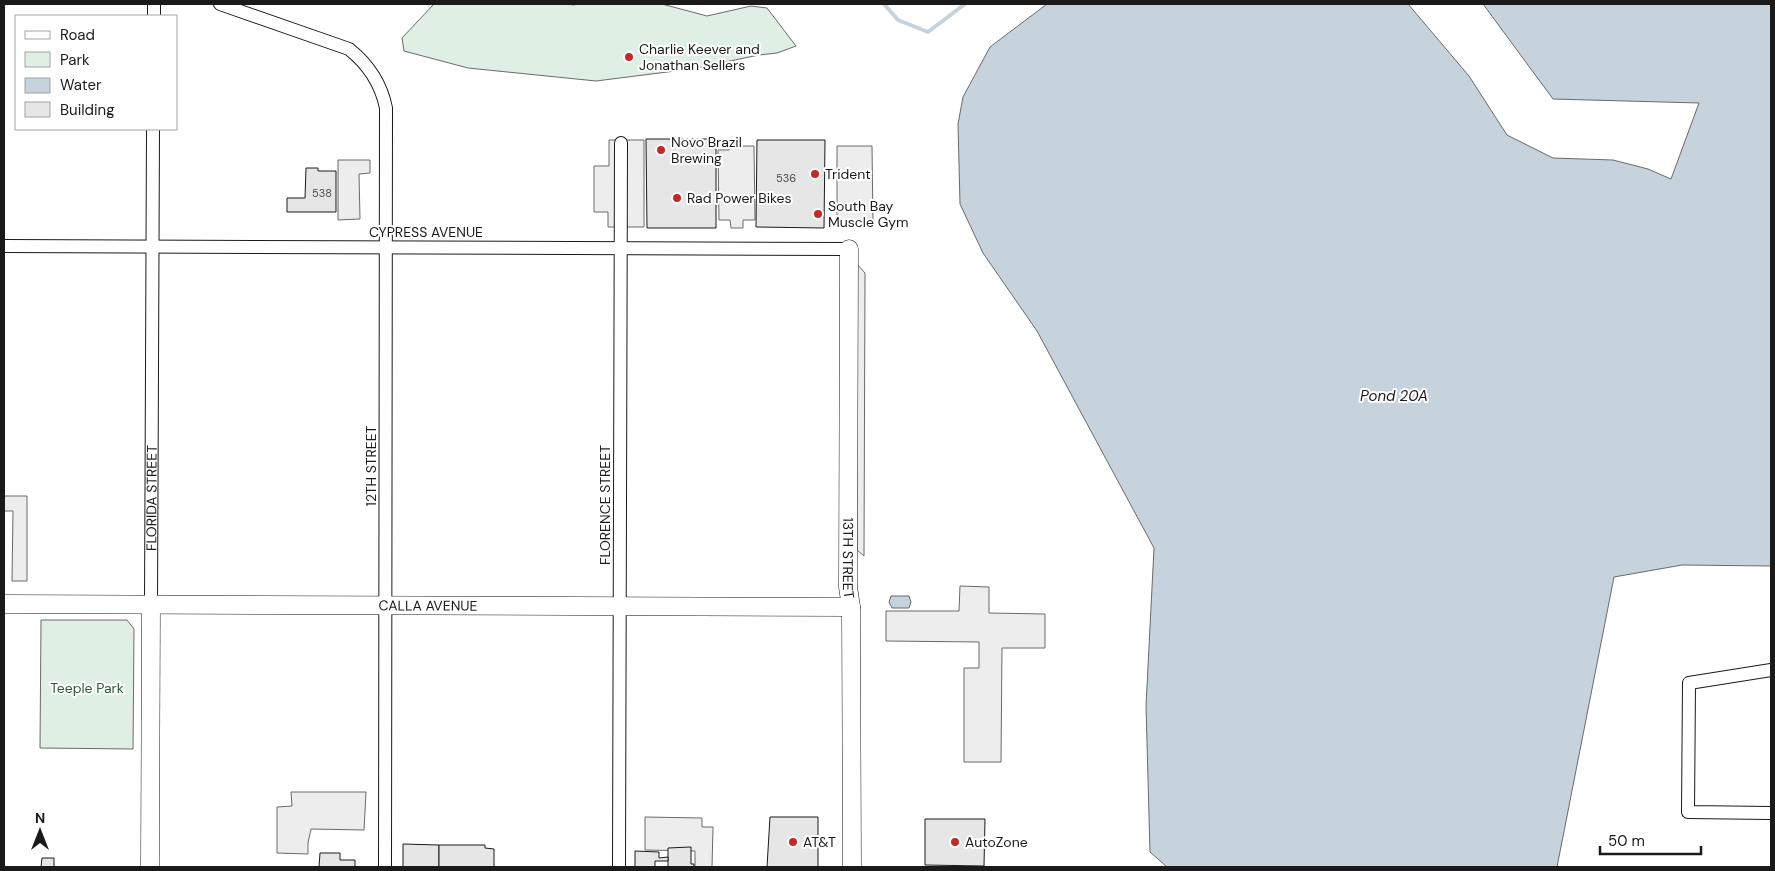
<svg xmlns="http://www.w3.org/2000/svg" width="1775" height="871" font-family="'DM Sans',sans-serif">
<rect width="100%" height="100%" fill="#fff"/>
<!-- green -->
<g fill="#e0efe3" stroke="#6a6a6a">
<path d="M434,4H568L573,5L579,4H662L707,16L751,6L767,8L796,46L777,53L759,55L691,69L596,81L468,68L404,51L402,38Z"/>
<path d="M41,620H127L134,629L133,749L40,748Z"/>
</g>
<!-- parking -->
<g fill="#ededed" stroke="#6a6a6a">
<path d="M609,140H644V227H608V212H594V166H609Z"/>
<path d="M729,146H754L755,220H743V228H731L730,220H719L718,150H729Z"/>
<path d="M837,146H872L873,225H837Z"/>
<path d="M338,160H370V173L359,174L360,219L338,220Z"/>
<path d="M856,263L865,273L864,556L857,550Z"/>
<path d="M4,496H27V581H12L13,511H4Z"/>
<path d="M960,586L989,587V613L1045,614V648H1002L1001,762H964V668H979V642L886,641V611H959Z"/>
<path d="M291,792H366L364,830L311,829L308,843V854L277,853V807L292,806Z"/>
<path d="M645,817L702,818V827H713L712,867H695V851L645,850Z"/>
</g>
<!-- water -->
<g fill="#c6d2dc" stroke="#6a6a6a">
<path d="M1047,4H1408L1469,76L1507,135L1553,158L1613,160L1648,169L1671,179L1699,103L1553,99L1483,4H1771V566L1682,565L1614,577L1557,867H1167L1150,852L1146,706L1154,548L1037,331L983,253L960,204L958,124L963,97L990,47Z"/>
<path d="M891,596H909L911,602L909,608H892L889,602Z"/>
</g>
<g fill="none" stroke-linecap="round" stroke-linejoin="round">
<!-- stream -->
<path stroke="#c6d2dc" stroke-width="4" d="M884,4L898,20L928,32L965,4"/>
</g>
<!-- building -->
<g fill="#e6e6e6" stroke="#1a1a1a">
<path d="M646,139H716V228H647Z"/>
<path d="M757,140H825L824,228L756,227Z"/>
<path d="M306,168H318V171H336V212H287V198H305Z"/>
<path d="M770,817H818V867H767Z"/>
<path d="M925,819H985L984,866L925,865Z"/>
<path d="M403,844L439,845V867H403Z"/>
<path d="M439,845H485V848L494,849V867H439Z"/>
<path d="M691,847V864H694V867H668V848Z"/>
<path d="M635,851L659,852V858L668,857V861H655V867H635Z"/>
<path d="M320,853H340V860H355V867H319Z"/>
<path d="M42,858H54V867H41Z"/>
</g>
<g fill="none" stroke-linecap="round" stroke-linejoin="round">
<defs>
<g id="street">
<path d="M220,4L349,49C369,65 381,83 386,108L385,867"/>
<path d="M154,16V4"/>
<path d="M4,246L849,249"/>
<path id="s1" d="M151,604L153,129"/>
<path d="M1771,670L1689,683L1688,812L1771,813"/>
<path d="M619,867L621,143"/>
</g>
<g id="secondary">
<path id="s2" d="M849,249L848,587L851,607L852,867"/>
<path id="s3" d="M4,604L851,607"/>
<path d="M150,867L151,604"/>
</g>
</defs>
<!-- street casing -->
<use href="#street" stroke="#1a1a1a" stroke-width="14"/>
<!-- secondary casing -->
<use href="#secondary" stroke="#1a1a1a" stroke-width="19"/>
<!-- street -->
<use href="#street" stroke="#fff" stroke-width="12"/>
<!-- secondary -->
<use href="#secondary" stroke="#fff" stroke-width="18"/>
</g>
<!-- markers -->
<g fill="#c62828" stroke="#fff" stroke-width="2">
<circle cx="629" cy="57" r="5"/>
<circle cx="661" cy="150" r="5"/>
<circle cx="815" cy="174" r="5"/>
<circle cx="677" cy="198" r="5"/>
<circle cx="818" cy="214" r="5"/>
<circle cx="793" cy="842" r="5"/>
<circle cx="955" cy="842" r="5"/>
</g>
<g text-anchor="middle" dominant-baseline="central" stroke-width="4" stroke-linejoin="round" paint-order="stroke">
<!-- number labels -->
<g font-size="11" fill="#4d4d4d">
<text x="786" y="178">536</text>
<text x="322" y="193">538</text>
</g>
<!-- poi labels -->
<g font-size="14" fill="#1a1a1a" stroke="#fff" text-anchor="start">
<text x="639" y="49">Charlie Keever and<tspan x="639" dy="16">Jonathan Sellers</tspan></text>
<text x="671" y="142">Novo Brazil<tspan x="671" dy="16">Brewing</tspan></text>
<text x="825" y="174">Trident</text>
<text x="687" y="198">Rad Power Bikes</text>
<text x="828" y="206">South Bay<tspan x="828" dy="16">Muscle Gym</tspan></text>
<text x="803" y="842">AT&amp;T</text>
<text x="965" y="842">AutoZone</text>
</g>
<!-- street labels -->
<g font-size="14" fill="#1a1a1a" stroke="#fff">
<text x="426" y="232">CYPRESS AVENUE</text>
<text transform="translate(371 466) rotate(-90)">12TH STREET</text>
<text stroke="none"><textPath href="#s1" startOffset="106">FLORIDA STREET</textPath></text>
<text transform="translate(605 505) rotate(-90)">FLORENCE STREET</text>
<text stroke="none"><textPath href="#s2" startOffset="309">13TH STREET</textPath></text>
<text stroke="none"><textPath href="#s3" startOffset="424">CALLA AVENUE</textPath></text>
</g>
<!-- park labels -->
<g font-size="14" fill="#2b5a34" stroke="#fff">
<text x="87" y="688">Teeple Park</text>
</g>
<!-- water labels -->
<g font-size="15" font-style="italic" fill="#1a1a1a" stroke="#fff">
<text x="1394" y="396">Pond 20A</text>
</g>
</g>
<!-- border -->
<rect width="1775" height="871" fill="none" stroke="#1a1a1a" stroke-width="10"/>
<!-- legend -->
<rect x="15" y="15" width="162" height="115" fill="#ffffff" stroke="#a3a3a3"/>
<rect x="25" y="31" width="25" height="8" fill="#ffffff" stroke="#a3a3a3"/>
<text x="60" y="40" font-size="15" fill="#1a1a1a">Road</text>
<rect x="25" y="52" width="25" height="15" fill="#e0efe3" stroke="#a3a3a3"/>
<text x="60" y="65" font-size="15" fill="#1a1a1a">Park</text>
<rect x="25" y="78" width="25" height="15" fill="#c6d2dc" stroke="#a3a3a3"/>
<text x="60" y="90" font-size="15" fill="#1a1a1a">Water</text>
<rect x="25" y="102" width="25" height="15" fill="#e6e6e6" stroke="#a3a3a3"/>
<text x="60" y="115" font-size="15" fill="#1a1a1a">Building</text>
<!-- north arrow -->
<g transform="translate(40 831)" stroke="#ffffff" stroke-width="4" paint-order="stroke">
<path d="M0-4L9 19L0 12L-9 19Z" fill="#1a1a1a"/>
<text y="-8" font-size="14" font-weight="bold" text-anchor="middle" fill="#1a1a1a">N</text>
</g>
<!-- scale -->
<path d="M1600 846v8h101v-8" fill="none" stroke="#1a1a1a" stroke-width="2.5"/>
<text x="1608" y="846" font-size="15" fill="#1a1a1a" stroke="#ffffff" stroke-width="4" paint-order="stroke">50 m</text>
</svg>
